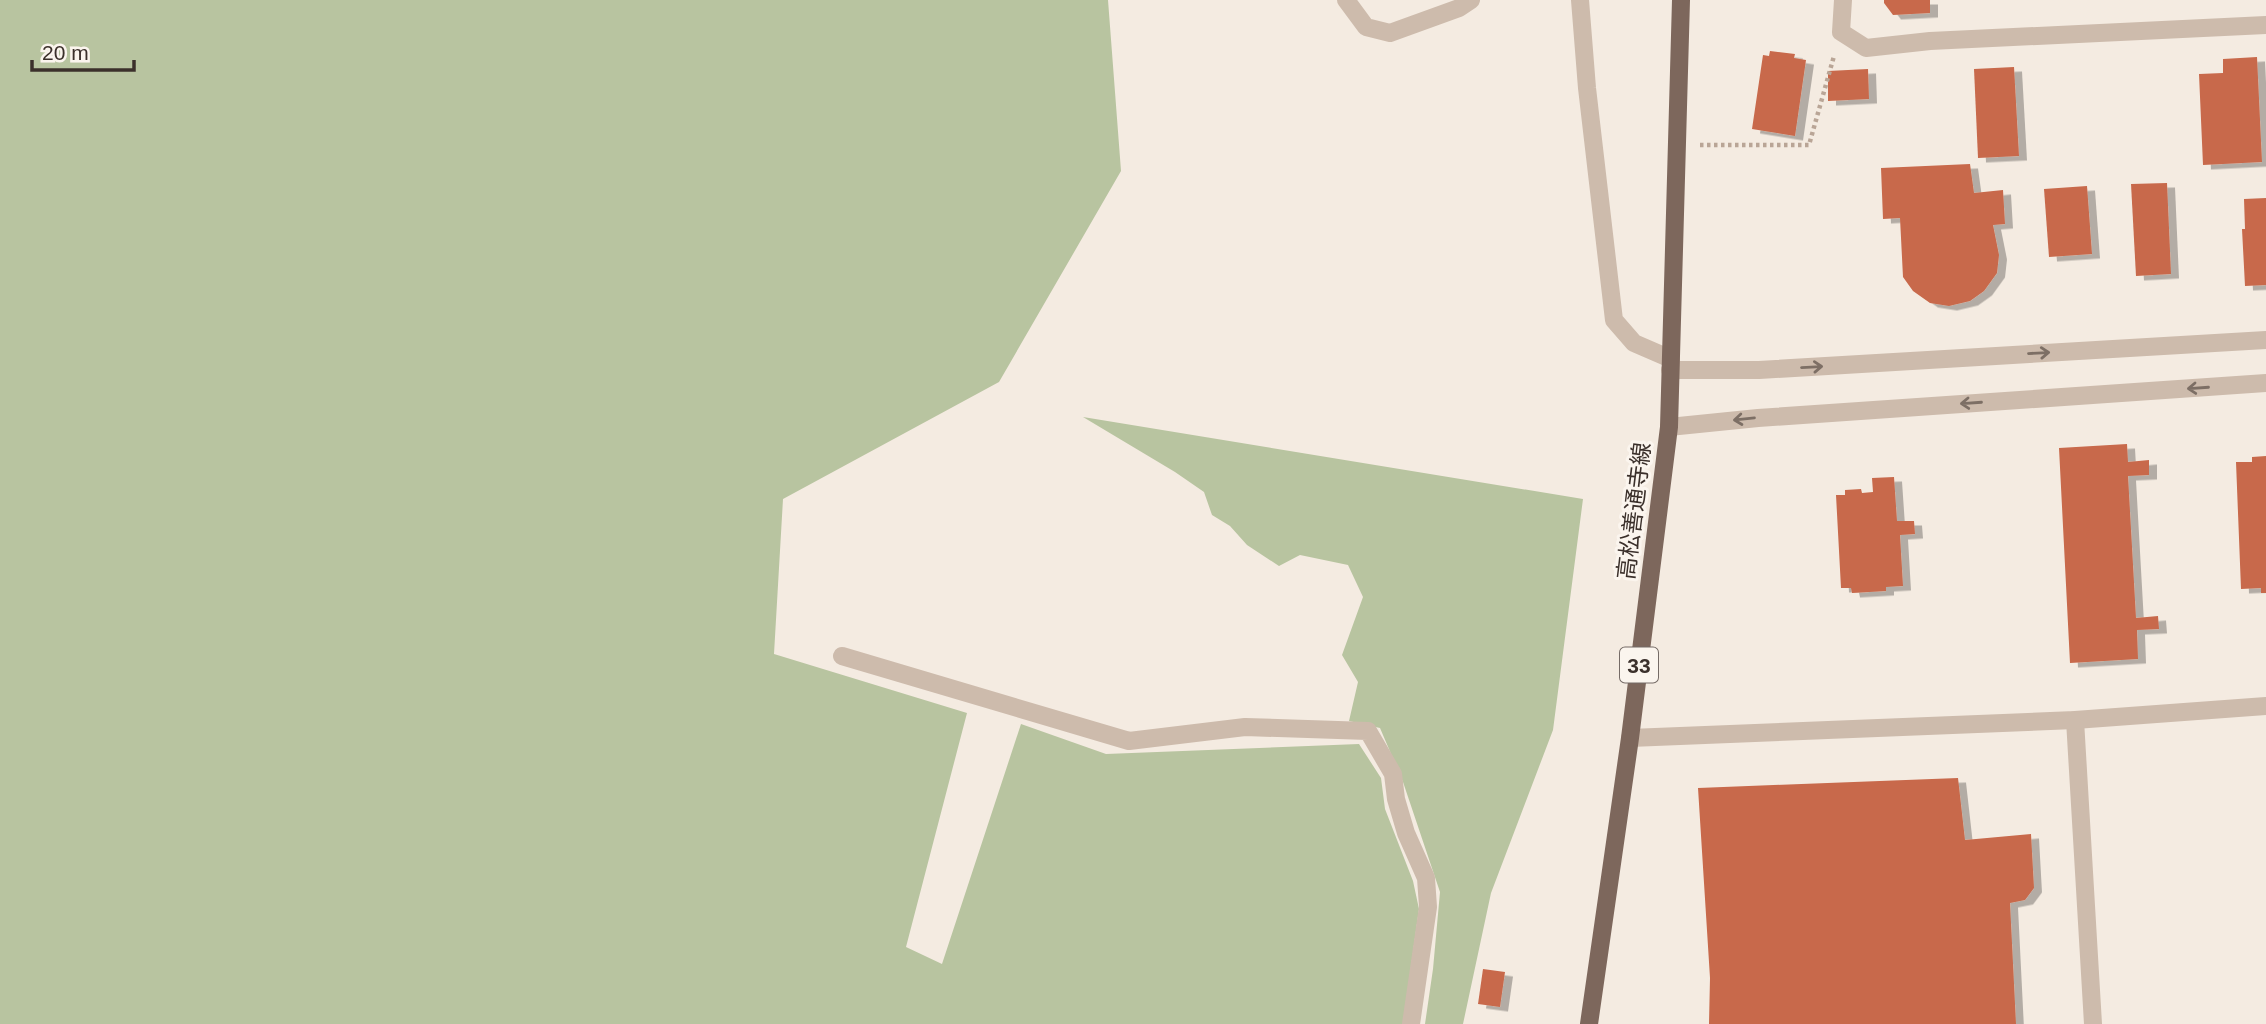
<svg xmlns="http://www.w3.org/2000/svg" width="2266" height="1024" font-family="Arial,'Noto Sans JP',sans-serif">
<defs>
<filter id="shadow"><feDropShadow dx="8" dy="4.5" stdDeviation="0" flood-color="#0004"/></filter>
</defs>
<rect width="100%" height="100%" fill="#f4ebe1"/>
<!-- green -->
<g fill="#b8c4a0">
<path d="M0,0H1108L1121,171L999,382L783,499L774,654L967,713L906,947L942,964L1021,724L1106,754L1359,744L1381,778L1385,809L1413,881L1419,909L1403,1024H0Z"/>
<path d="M1083,417L1583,499L1553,730L1491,893L1463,1024H1425L1433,969L1440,892L1403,782L1380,728L1349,721L1358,682L1342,655L1363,597L1348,565L1300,555L1279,566L1247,545L1230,526L1212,515L1204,492L1175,472Z"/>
</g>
<!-- building -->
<g fill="#c8694b" filter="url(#shadow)">
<path d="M1884,0H1930V13L1893,15L1884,3Z"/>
<path d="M1770,51L1795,54L1794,58L1806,60L1795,136L1752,129L1763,55L1769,56Z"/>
<path d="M2257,57L2262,162L2203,165L2199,74L2223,73V59Z"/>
<path d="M2014,67L2019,156L1978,158L1974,69Z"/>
<path d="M1868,69L1869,99L1828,101V71Z"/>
<path d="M1970,164L1974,193L2003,190L2005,224L1993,225L1999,255L1997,273L1984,291L1970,301L1949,306L1930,303L1913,291L1903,277L1900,218L1883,219L1881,168Z"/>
<path d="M2167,183L2171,274L2136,276L2131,184Z"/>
<path d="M2087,186L2092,254L2049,257L2044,189Z"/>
<path d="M2266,198V285L2245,286L2242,229H2245L2244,199Z"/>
<path d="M2127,444L2128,462L2149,460V475L2128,476L2136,618L2158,616L2159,629L2137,630L2138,659L2070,663L2059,448Z"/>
<path d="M2266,456V593H2261V588L2241,589L2236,462H2252V457Z"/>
<path d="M1894,477L1897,521H1914L1915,534L1900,535L1903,586L1886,587V591L1852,593L1851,588H1841L1836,495H1845V490L1861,489L1862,493L1873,492L1872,478Z"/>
<path d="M1958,778L1965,840L2031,834L2034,888L2025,900L2010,903L2016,1024H1709L1710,978L1698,788Z"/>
<path d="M1483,969L1505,972L1500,1007L1478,1004Z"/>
</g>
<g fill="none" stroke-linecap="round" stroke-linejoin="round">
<!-- path -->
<path stroke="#b9a596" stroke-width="4.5" stroke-dasharray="3.5 3.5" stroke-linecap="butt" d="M1700,145H1809L1834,56"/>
<!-- minor -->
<g stroke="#cdbbac" stroke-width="18">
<path d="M1346,0L1366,27L1390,33L1459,8L1471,0"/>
<path d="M1580,0L1587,88L1614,320L1634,343L1671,359"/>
<path d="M1843,0L1841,32L1866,48L1930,41L2266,25"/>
<path d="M1670,370H1759L2266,340"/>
<path d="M1669,427L1758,418L2266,383"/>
<path d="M842,656L1129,741L1245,727L1368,731L1393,774L1396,799L1406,833L1426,878L1428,907L1411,1024"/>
<path d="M2075,720L2093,1024"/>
<path d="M1630,738L2075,720L2266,706"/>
</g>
<!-- major -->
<path stroke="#7d675c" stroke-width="18" d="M1589,1024L1630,738L1669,427L1681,0"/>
</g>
<!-- one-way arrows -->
<defs><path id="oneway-shaft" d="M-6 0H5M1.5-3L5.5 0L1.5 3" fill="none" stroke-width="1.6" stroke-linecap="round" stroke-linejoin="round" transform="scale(1.75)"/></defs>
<g stroke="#7d6f65">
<use href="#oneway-shaft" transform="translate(2039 353) rotate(-3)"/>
<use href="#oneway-shaft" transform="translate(1812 367) rotate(-3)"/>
<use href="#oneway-shaft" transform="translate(2198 388) rotate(176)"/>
<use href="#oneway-shaft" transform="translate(1971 403) rotate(176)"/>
<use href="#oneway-shaft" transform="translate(1744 419) rotate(174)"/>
</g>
<g text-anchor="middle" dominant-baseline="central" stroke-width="6" stroke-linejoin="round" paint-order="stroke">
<!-- shield labels -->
<rect fill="#fbf5ee" stroke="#756b66" stroke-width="2" x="1620" y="647.5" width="38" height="35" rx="5"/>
<g font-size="21" font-weight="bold" fill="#3b302b">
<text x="1639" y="665">33</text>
</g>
<!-- street labels -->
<g font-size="23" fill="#3b302b" stroke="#fbf5ee">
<text transform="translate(1634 511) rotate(-83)">高松善通寺線</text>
</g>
</g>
<!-- scale -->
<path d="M32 60v10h102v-10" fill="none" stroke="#3b302b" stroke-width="3.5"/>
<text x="42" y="60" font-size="21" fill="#3b302b" stroke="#fbf5ee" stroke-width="5" paint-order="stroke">20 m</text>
</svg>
